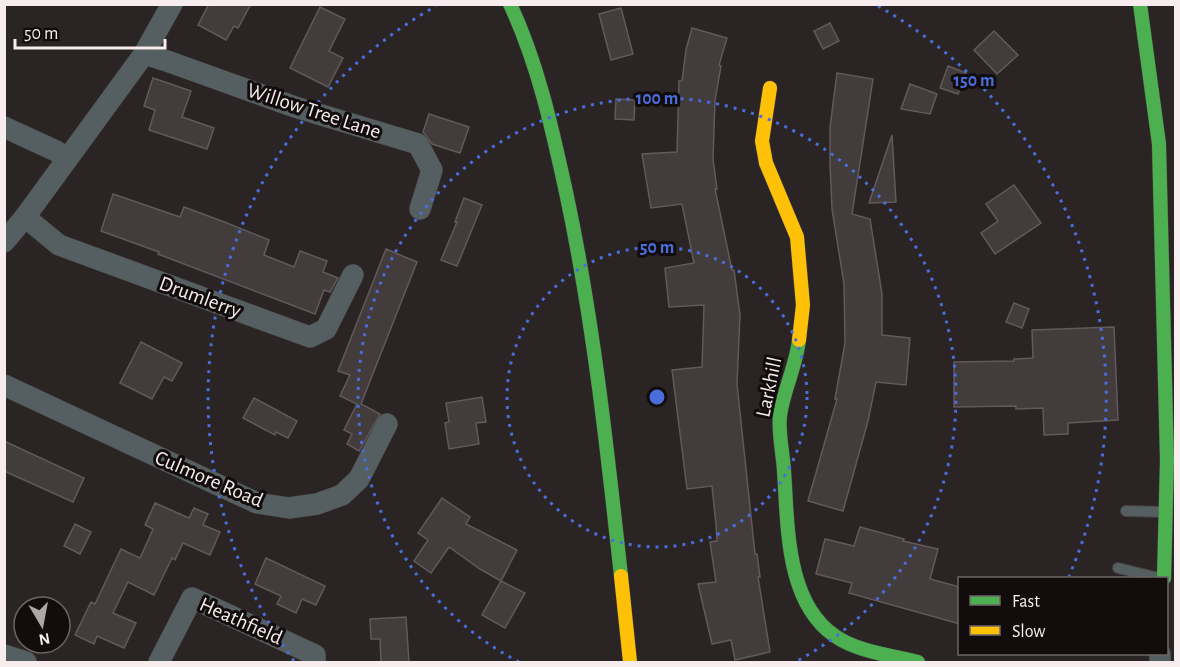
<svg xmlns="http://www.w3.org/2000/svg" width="1180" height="667" font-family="'Alegreya Sans',sans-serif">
<rect width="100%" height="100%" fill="#2a2424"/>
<!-- building -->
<g fill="#423c3c" stroke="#605a5a" stroke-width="1.5">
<path d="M209,4H251L238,28L234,26L226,40L198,25Z"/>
<path d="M320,7L345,19L329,51L343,58L328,87L290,68Z"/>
<path d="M621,8L633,54L611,60L599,14Z"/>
<path d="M830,23L839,41L823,49L814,31Z"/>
<path d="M692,28L727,38L719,65L721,66L715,100L713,159L717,189H715L732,270H734L740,315L737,384L755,554H757L760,577H758L770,652L735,660L731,640L712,644L698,584L716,582L710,542L717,541L716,525L712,486L687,489L672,370L702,367L704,305L669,307L665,268L694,263L682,204L651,208L642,154L677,152L679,81H682L686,50Z"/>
<path d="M994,31L1018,55L997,74L974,50Z"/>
<path d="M948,66L966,73L958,94L940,88Z"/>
<path d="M837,73L873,79L852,214L870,219L882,294V335L910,338L906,385L876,382L868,421L843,511L808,501L837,399H835L845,343L844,284L832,209L830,163V127Z"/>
<path d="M153,78L191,91L182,117L214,128L207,149L149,130L155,110L144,106Z"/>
<path d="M910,84L937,94L930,114L901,109Z"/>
<path d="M616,99L635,100L634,120L615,119Z"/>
<path d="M429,114L469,127L460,153L432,144L423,132Z"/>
<path d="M892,135L896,202L869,203Z"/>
<path d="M1014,185L1041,223L995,254L981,233L998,221L986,204Z"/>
<path d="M113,194L180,217L184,207L227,223L269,240L264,255L294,267L300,251L327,261L323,272L338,278L330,292L324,290L315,314L158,254L159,252L101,231Z"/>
<path d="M464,198L482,205L457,266L441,260L457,222H455Z"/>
<path d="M386,249L417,262L361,404L380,414L359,451L347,444L352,434L344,430L357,404L340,396L350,375L338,371Z"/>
<path d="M1014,303L1029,309L1022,328L1006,322Z"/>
<path d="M1114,327L1118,420L1068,423V434L1044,435L1043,408L1016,409V406L954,407V362L1014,361V359L1033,358L1032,330Z"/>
<path d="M141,342L182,363L172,381L164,377L152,399L120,383Z"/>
<path d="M482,397L486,422L476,423L479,444L449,449L445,423L449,422L446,403Z"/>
<path d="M254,398L297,421L288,438L276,432L275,435L243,418Z"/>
<path d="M4,441L84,478L73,502L4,471Z"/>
<path d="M442,498L470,517L466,524L517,550L501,581L480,569L449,547L431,573L414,561L428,540L418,533Z"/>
<path d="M155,503L189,518L194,508L208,514L203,525L220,532L210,555L183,543L175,560L172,558L154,595L128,582L113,613L136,623L124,648L97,636L94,644L75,635L91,602L95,604L121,549L140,558L153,529L145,525Z"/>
<path d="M75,524L91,532L80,554L64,546Z"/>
<path d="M860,527L904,539L903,541L938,549L930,579L960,587V624L849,593L852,583L816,574L825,539L854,546Z"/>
<path d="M266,558L325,586L316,605L302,599L296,613L277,604L281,596L255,584Z"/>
<path d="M501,581L525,593L505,628L482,615Z"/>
<path d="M406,617L409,663H381L380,639H371L370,619Z"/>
</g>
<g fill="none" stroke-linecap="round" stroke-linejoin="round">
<defs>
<g id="lane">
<path d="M1126,511L1165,512"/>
<path d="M1118,568L1159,578"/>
</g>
<g id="street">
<path d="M144,54L167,61L295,107L418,144L432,170L420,209"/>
<path d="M4,127L56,151L67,158"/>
<path d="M25,217L59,245L310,337L326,329L353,275"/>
<path d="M4,242L25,217L144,54L172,4"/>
<path d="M4,385L257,503L289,508L317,504L342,495L359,479L387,424"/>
<path d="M4,655L26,662"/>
<path d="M159,662L192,598L315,655V662"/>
<path d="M1160,662V654"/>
</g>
<g id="fast">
<path d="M510,4C538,64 552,128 566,192C593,318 607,447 621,576"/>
<path d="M1140,4L1159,144L1167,460L1164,578"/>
<path d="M799,340C796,366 783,392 780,416C778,433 783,453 784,471C788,524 785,602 835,636C858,652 891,655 918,662"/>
</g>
<g id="slow">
<path d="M770,88L762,141L766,163L797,237L803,305L799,340"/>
<path d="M621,576L630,662"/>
</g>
</defs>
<!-- lane casing -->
<use href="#lane" stroke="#464141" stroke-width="12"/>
<!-- street casing -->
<use href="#street" stroke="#464141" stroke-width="22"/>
<!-- fast casing -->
<use href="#fast" stroke="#464141" stroke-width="15"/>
<!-- slow casing -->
<use href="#slow" stroke="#464141" stroke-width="15"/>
<!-- lane -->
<use href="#lane" stroke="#555e60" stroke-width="10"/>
<!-- street -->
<use href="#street" stroke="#555e60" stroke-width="21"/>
<!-- fast -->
<use href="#fast" stroke="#4caf50" stroke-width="14"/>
<!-- slow -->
<use href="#slow" stroke="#ffc107" stroke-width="14"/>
</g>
<!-- distance rings -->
<g fill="none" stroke="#496edc" stroke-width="3" stroke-dasharray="3 6">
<circle cx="657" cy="397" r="150"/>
<path d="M519 662A299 299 0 1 1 795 662"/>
<path d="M294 661A449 449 0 0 1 436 6M878 6A449 449 0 0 1 1069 576"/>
</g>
<g text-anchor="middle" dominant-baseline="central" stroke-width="6" stroke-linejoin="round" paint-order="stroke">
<!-- street labels -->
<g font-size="21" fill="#f7edee" stroke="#120c0c">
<text transform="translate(314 111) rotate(18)">Willow Tree Lane</text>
<text transform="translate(200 297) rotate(20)">Drumlerry</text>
<text transform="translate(769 387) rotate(-78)">Larkhill</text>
<text transform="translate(209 479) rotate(23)">Culmore Road</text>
<text transform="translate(241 621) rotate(24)">Heathfield</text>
</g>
</g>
<circle cx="657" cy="397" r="9" fill="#496edc" stroke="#120c0c" stroke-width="3"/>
<g font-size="18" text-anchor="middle" font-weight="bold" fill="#496edc" stroke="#120c0c" stroke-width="6" stroke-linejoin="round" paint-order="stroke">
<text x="974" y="86">150 m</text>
<text x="657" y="104">100 m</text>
<text x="657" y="253">50 m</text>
</g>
<!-- border -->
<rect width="1180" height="667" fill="none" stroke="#f7edee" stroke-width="12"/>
<!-- legend -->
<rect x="958" y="577" width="210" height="78" fill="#120c0c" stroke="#6e6666" stroke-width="1.5"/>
<rect x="970" y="596" width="30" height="9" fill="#4caf50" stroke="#6e6666" stroke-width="1.5"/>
<text x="1012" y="607" font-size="18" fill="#f7edee">Fast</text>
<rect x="970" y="626" width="30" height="9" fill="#ffc107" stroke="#6e6666" stroke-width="1.5"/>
<text x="1012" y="637" font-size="18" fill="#f7edee">Slow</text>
<!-- north arrow -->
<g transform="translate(42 625) rotate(170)"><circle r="28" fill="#120c0c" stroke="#6e6666" stroke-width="1.5"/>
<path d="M0-4.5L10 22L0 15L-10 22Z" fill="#afa7a7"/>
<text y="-9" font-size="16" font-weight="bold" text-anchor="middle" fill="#f7edee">N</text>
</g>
<!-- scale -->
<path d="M15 39v9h150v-9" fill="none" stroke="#f7edee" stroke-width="3"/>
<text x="24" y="39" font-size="18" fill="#f7edee" stroke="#120c0c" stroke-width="4.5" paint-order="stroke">50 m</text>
</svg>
